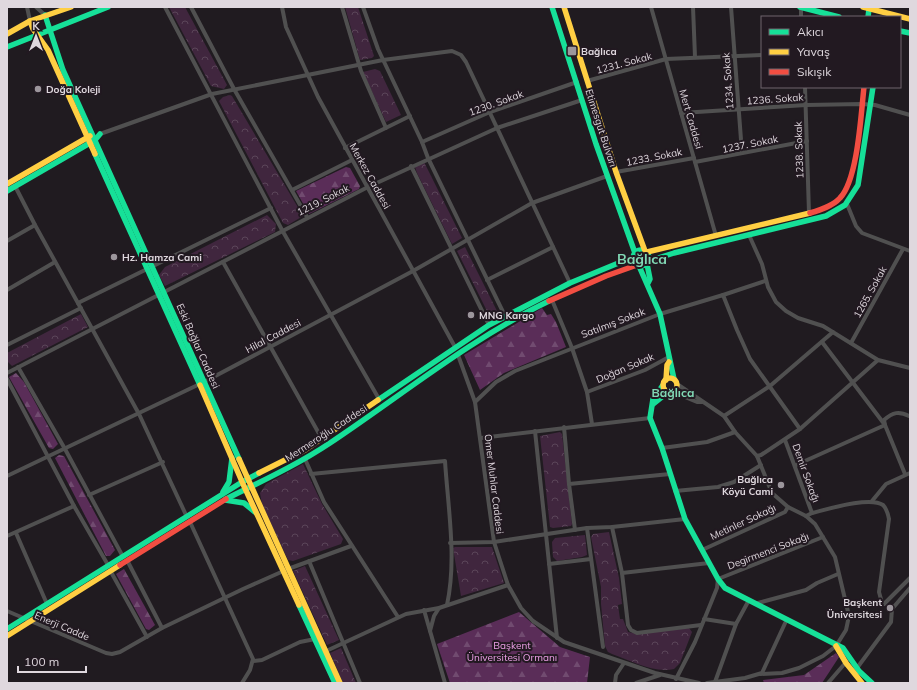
<svg xmlns="http://www.w3.org/2000/svg" width="917" height="690" font-family="Mulish,sans-serif">
<defs>
<pattern id="forest-firs" width="22" height="20" patternUnits="userSpaceOnUse"><rect width="22" height="20" fill="#5a2d58"/><path d="M5 1l3.5 6h-7zM16 11l3.5 6h-7z" fill="#714b70"/></pattern>
<pattern id="park-crowns" width="20" height="18" patternUnits="userSpaceOnUse"><rect width="20" height="18" fill="#40263e"/><path d="M2 6a3 3 0 1 1 6 0M12 15a3 3 0 1 1 6 0" fill="none" stroke="#5b4559"/></pattern>
</defs>
<rect width="100%" height="100%" fill="#201b20"/>
<!-- forest -->
<g fill="url(#forest-firs)">
<path d="M346,167L350,168L360,186L359,189L309,214L296,191Z"/>
<path d="M542,308L547,315L551,314L556,322L566,347L504,373L480,390L464,355Z"/>
<path d="M16,373L24,382L58,444L53,449L49,448L9,377Z"/>
<path d="M59,455L64,456L115,550L110,556H106L55,458Z"/>
<path d="M124,569L155,625L149,630L146,629L116,574Z"/>
<path d="M519,612L560,647L590,657L587,683H450L437,644Z"/>
<path d="M836,653L839,657L822,683H764L763,680L804,675Z"/>
</g>
<!-- park -->
<g fill="url(#park-crowns)">
<path d="M169,7H185L227,85L224,89L211,86Z"/>
<path d="M345,7H358L374,56L372,58L360,60Z"/>
<path d="M375,69L380,71L401,115L386,122L363,72Z"/>
<path d="M230,95L232,96L303,216L288,225L283,223L219,101L223,97Z"/>
<path d="M424,162L462,238L452,244L417,173L415,167Z"/>
<path d="M267,215L276,224L275,232L165,286L159,275L165,267Z"/>
<path d="M465,247L498,313L490,317L457,251Z"/>
<path d="M81,314L88,327L12,366L7,361V353Z"/>
<path d="M560,432L562,434L572,524L571,526L553,528L550,527L540,436Z"/>
<path d="M303,464L322,504L343,539L341,544L293,561L288,560L262,504L260,493L266,484Z"/>
<path d="M609,532L619,578L622,604L618,605L620,619H623L628,632L638,634L689,628L692,632L680,663L674,669C654,674 630,660 612,654L608,652L605,646L601,604V587L591,537L593,534Z"/>
<path d="M585,535L587,555L582,557L557,561L553,557L552,542L555,538Z"/>
<path d="M455,547H492L504,583L461,596L453,548Z"/>
<path d="M305,566L339,640L327,645L293,571Z"/>
<path d="M341,648L356,683H343L330,653Z"/>
</g>
<g fill="none" stroke-linecap="round" stroke-linejoin="round">
<!-- street -->
<g stroke="#505050" stroke-width="4">
<path d="M27,7L30,21"/>
<path d="M36,7L45,15"/>
<path d="M165,7L282,230L379,399"/>
<path d="M191,7L234,89L307,217"/>
<path d="M282,7L286,27L318,97L455,347"/>
<path d="M342,7L361,71L386,128"/>
<path d="M363,7L378,49L422,142L428,158L505,316"/>
<path d="M651,7L716,236"/>
<path d="M693,7L695,57"/>
<path d="M731,7L742,153"/>
<path d="M801,7V17"/>
<path d="M587,81L666,59L762,55"/>
<path d="M805,87L809,213"/>
<path d="M681,113L806,105L862,104L875,105L910,115"/>
<path d="M100,134L212,94L383,60L452,51L461,55L466,62L570,283"/>
<path d="M422,142L490,112L577,82"/>
<path d="M345,148L410,116"/>
<path d="M695,162L807,141"/>
<path d="M411,166L489,325"/>
<path d="M616,172L694,158"/>
<path d="M15,186L35,225L139,414L186,515"/>
<path d="M292,190L352,160"/>
<path d="M847,204L856,226L862,233L910,251"/>
<path d="M749,235L762,264L768,287L776,302L786,311L798,318L823,326L878,360L910,368"/>
<path d="M7,241L35,225"/>
<path d="M223,262L322,439"/>
<path d="M487,280L553,247"/>
<path d="M7,290L55,262"/>
<path d="M723,295L765,281"/>
<path d="M552,300L572,348L587,392L592,424"/>
<path d="M78,303L271,208"/>
<path d="M822,342L885,425L905,474"/>
<path d="M851,343L903,249"/>
<path d="M7,345L81,308"/>
<path d="M458,355L475,402L494,542L508,585L521,608L533,621L564,642L655,673L699,683"/>
<path d="M18,367L65,449L122,555"/>
<path d="M7,373L368,187L497,128L582,100"/>
<path d="M7,379L74,506L108,565"/>
<path d="M677,384L724,416L735,432L757,456L772,493L788,507L806,516L815,524L835,557L849,616L846,630L836,646L823,656L799,668L782,673L760,674"/>
<path d="M587,392L645,370L669,357"/>
<path d="M673,392L697,402H702"/>
<path d="M475,402L496,382L515,371L660,314L723,295L737,330L750,359L800,429"/>
<path d="M724,416L770,386L833,332"/>
<path d="M564,427L569,484"/>
<path d="M535,431L557,638"/>
<path d="M481,438L650,418"/>
<path d="M785,440L812,513"/>
<path d="M662,448L707,442L735,432"/>
<path d="M757,456L761,455L800,429L878,360"/>
<path d="M305,459L324,502L398,617"/>
<path d="M796,465L885,425L884,420C893,412 899,411 909,416"/>
<path d="M311,474L445,461C448,508 457,559 447,605"/>
<path d="M7,476L204,382L413,271L532,203L607,176"/>
<path d="M675,491L718,487L734,482L761,465"/>
<path d="M89,495L163,462"/>
<path d="M872,501L886,484L910,473"/>
<path d="M806,516L812,513C828,509 870,496 883,505C887,509 888,514 889,519L879,592L882,603L884,604L910,578"/>
<path d="M190,522L253,659L250,670L242,683"/>
<path d="M612,527L622,573L628,625L631,630L637,633L701,625"/>
<path d="M587,528L603,647"/>
<path d="M575,530L569,484L670,474"/>
<path d="M16,533L47,604"/>
<path d="M7,536L74,506"/>
<path d="M450,543L494,542L587,528L612,527L685,519"/>
<path d="M702,550L785,512L788,507"/>
<path d="M309,561L360,683"/>
<path d="M128,562L162,628"/>
<path d="M549,564L591,559"/>
<path d="M111,572L147,637"/>
<path d="M622,573L709,563"/>
<path d="M758,603L806,590L817,583L838,574"/>
<path d="M424,610L445,683"/>
<path d="M7,611L106,653L112,654L120,652L162,628L243,589L288,569L351,546"/>
<path d="M704,619L736,624L749,600"/>
<path d="M430,631L434,616L439,608"/>
<path d="M324,652L406,614L439,608L508,585"/>
<path d="M253,661L262,660L300,642L315,639"/>
<path d="M857,668L891,622L892,609L910,588"/>
<path d="M676,679L695,642L717,588L718,579L823,537"/>
<path d="M715,682L736,624"/>
<path d="M615,683L616,675L624,663"/>
<path d="M636,683L660,675"/>
<path d="M707,683L745,678L762,673L787,619"/>
<path d="M828,683L847,661"/>
</g>
<!-- fast -->
<g stroke="#16e098" stroke-width="5.5">
<path d="M552,7L596,144L635,253"/>
<path d="M800,7L839,17"/>
<path d="M45,15L63,70L239,459"/>
<path d="M868,17L869,9"/>
<path d="M900,31L910,33"/>
<path d="M7,47L108,7"/>
<path d="M95,154L200,385"/>
<path d="M7,191L95,140L100,134"/>
<circle cx="641" cy="258" r="8"/>
<path d="M649,261L674,253L826,216L845,205L858,185L873,87"/>
<path d="M647,264L650,279L648,283"/>
<path d="M639,266L660,314L674,379"/>
<path d="M663,385L653,399L650,418L662,448L685,519L718,579L725,588L843,648L859,671L872,683"/>
<path d="M378,400L489,325L570,283L633,257"/>
<path d="M653,404L668,392"/>
<path d="M223,492L229,482L232,458"/>
<path d="M226,499C262,481 297,465 330,443C402,395 470,339 549,301"/>
<path d="M225,500L244,503L255,512"/>
<path d="M299,605L335,683"/>
<path d="M7,629L242,482L259,473"/>
</g>
<!-- slow -->
<g stroke="#ffcf43" stroke-width="5.5">
<path d="M564,7L616,172L645,251"/>
<path d="M863,7L910,19"/>
<path d="M30,21L33,29L48,50L95,154"/>
<path d="M7,34L30,21L71,7"/>
<path d="M7,184L90,136"/>
<path d="M647,252L810,213"/>
<circle cx="670" cy="385" r="7"/>
<path d="M666,380L667,365L669,362"/>
<path d="M200,385L243,484L299,605"/>
<path d="M239,459L340,683"/>
<path d="M259,473L305,450L378,400"/>
<path d="M7,636L120,565"/>
<path d="M836,646L846,663L862,683"/>
</g>
<!-- jam -->
<g stroke="#f24e42" stroke-width="5.5">
<path d="M810,213C820,210 833,206 840,198C858,179 861,113 864,87"/>
<path d="M549,301L606,276L637,265"/>
<path d="M120,565L226,499"/>
</g>
</g>
<!-- markers -->
<g fill="#9c969c" stroke="#221921" stroke-width="1.5">
<rect x="567" y="46" width="10" height="10" rx="2"/>
<circle cx="38" cy="89" r="4"/>
<circle cx="114" cy="257" r="4"/>
<circle cx="471" cy="315" r="4"/>
<circle cx="781" cy="485" r="4"/>
<circle cx="890" cy="608" r="4"/>
</g>
<g text-anchor="middle" dominant-baseline="central" stroke-width="4" stroke-linejoin="round" paint-order="stroke">
<!-- poi labels -->
<g font-size="10" font-weight="bold" fill="#dfd8de" stroke="#221921" text-anchor="start">
<text x="581" y="51">Bağlıca</text>
<text x="46" y="89">Doğa Koleji</text>
<text x="122" y="257">Hz. Hamza Cami</text>
<text x="479" y="315">MNG Kargo</text>
<text x="773" y="479" text-anchor="end">Bağlıca<tspan x="773" dy="12">Köyü Cami</tspan></text>
<text x="882" y="602" text-anchor="end">Başkent<tspan x="882" dy="12">Üniversitesi</tspan></text>
</g>
<!-- street labels -->
<g font-size="10" fill="#dfd8de" stroke="#221921">
<text transform="translate(624 63) rotate(-15)">1231. Sokak</text>
<text transform="translate(728 81) rotate(-94)">1234. Sokak</text>
<text transform="translate(775 99) rotate(-4)">1236. Sokak</text>
<text transform="translate(496 103) rotate(-20)">1230. Sokak</text>
<text transform="translate(691 119) rotate(74)">Mert Caddesi</text>
<text transform="translate(601 128) rotate(72)">Etimesgut Bulvarı</text>
<text transform="translate(750 144) rotate(-11)">1237. Sokak</text>
<text transform="translate(799 150) rotate(-92)">1238. Sokak</text>
<text transform="translate(654 157) rotate(-11)">1233. Sokak</text>
<text transform="translate(370 176) rotate(61)">Merkez Caddesi</text>
<text transform="translate(323 200) rotate(-27)">1219. Sokak</text>
<text transform="translate(870 292) rotate(-61)">1265. Sokak</text>
<text transform="translate(613 323) rotate(-21)">Satılmış Sokak</text>
<text transform="translate(273 336) rotate(-28)">Hilal Caddesi</text>
<text transform="translate(198 346) rotate(66)">Eski Bağlar Caddesi</text>
<text transform="translate(625 368) rotate(-23)">Doğan Sokak</text>
<text transform="translate(326 433) rotate(-33)">Mermeroğlu Caddesi</text>
<text transform="translate(806 473) rotate(70)">Demir Sokağı</text>
<text transform="translate(494 484) rotate(83)">Omer Muhlar Caddesi</text>
<text transform="translate(743 522) rotate(-25)">Metinler Sokağı</text>
<text transform="translate(768 551) rotate(-21)">Degirmenci Sokağı</text>
<text transform="translate(62 626) rotate(23)">Enerji Cadde</text>
</g>
<!-- park labels -->
<g font-size="10" fill="#f0a2ea" stroke="#221921">
<text x="512" y="645">Başkent<tspan x="512" dy="12">Üniversitesi Ormanı</tspan></text>
</g>
<!-- quarter labels -->
<g font-size="12" font-weight="bold" fill="#81d8b4" stroke="#221921">
<text x="673" y="392">Bağlıca</text>
</g>
<!-- district labels -->
<g font-size="14" font-weight="bold" fill="#81d8b4" stroke="#221921">
<text x="642" y="259">Bağlıca</text>
</g>
</g>
<!-- border -->
<rect width="917" height="690" fill="none" stroke="#dfd8de" stroke-width="16"/>
<!-- legend -->
<rect x="761" y="16" width="140" height="72" fill="#221921" stroke="#6e656d"/>
<rect x="769" y="29" width="20" height="6" fill="#16e098" stroke="#6e656d"/>
<text x="797" y="36" font-size="12" fill="#dfd8de">Akıcı</text>
<rect x="769" y="49" width="20" height="6" fill="#ffcf43" stroke="#6e656d"/>
<text x="797" y="56" font-size="12" fill="#dfd8de">Yavaş</text>
<rect x="769" y="69" width="20" height="6" fill="#f24e42" stroke="#6e656d"/>
<text x="797" y="76" font-size="12" fill="#dfd8de">Sıkışık</text>
<!-- north arrow -->
<g transform="translate(36 36)" stroke="#221921" stroke-width="3" paint-order="stroke">
<path d="M0-3L7 15L0 10L-7 15Z" fill="#dfd8de"/>
<text y="-6" font-size="11" font-weight="bold" text-anchor="middle" fill="#dfd8de">K</text>
</g>
<!-- scale -->
<path d="M18 666v6h68v-6" fill="none" stroke="#dfd8de" stroke-width="2"/>
<text x="24" y="666" font-size="12" fill="#dfd8de" stroke="#221921" stroke-width="3" paint-order="stroke">100 m</text>
</svg>
